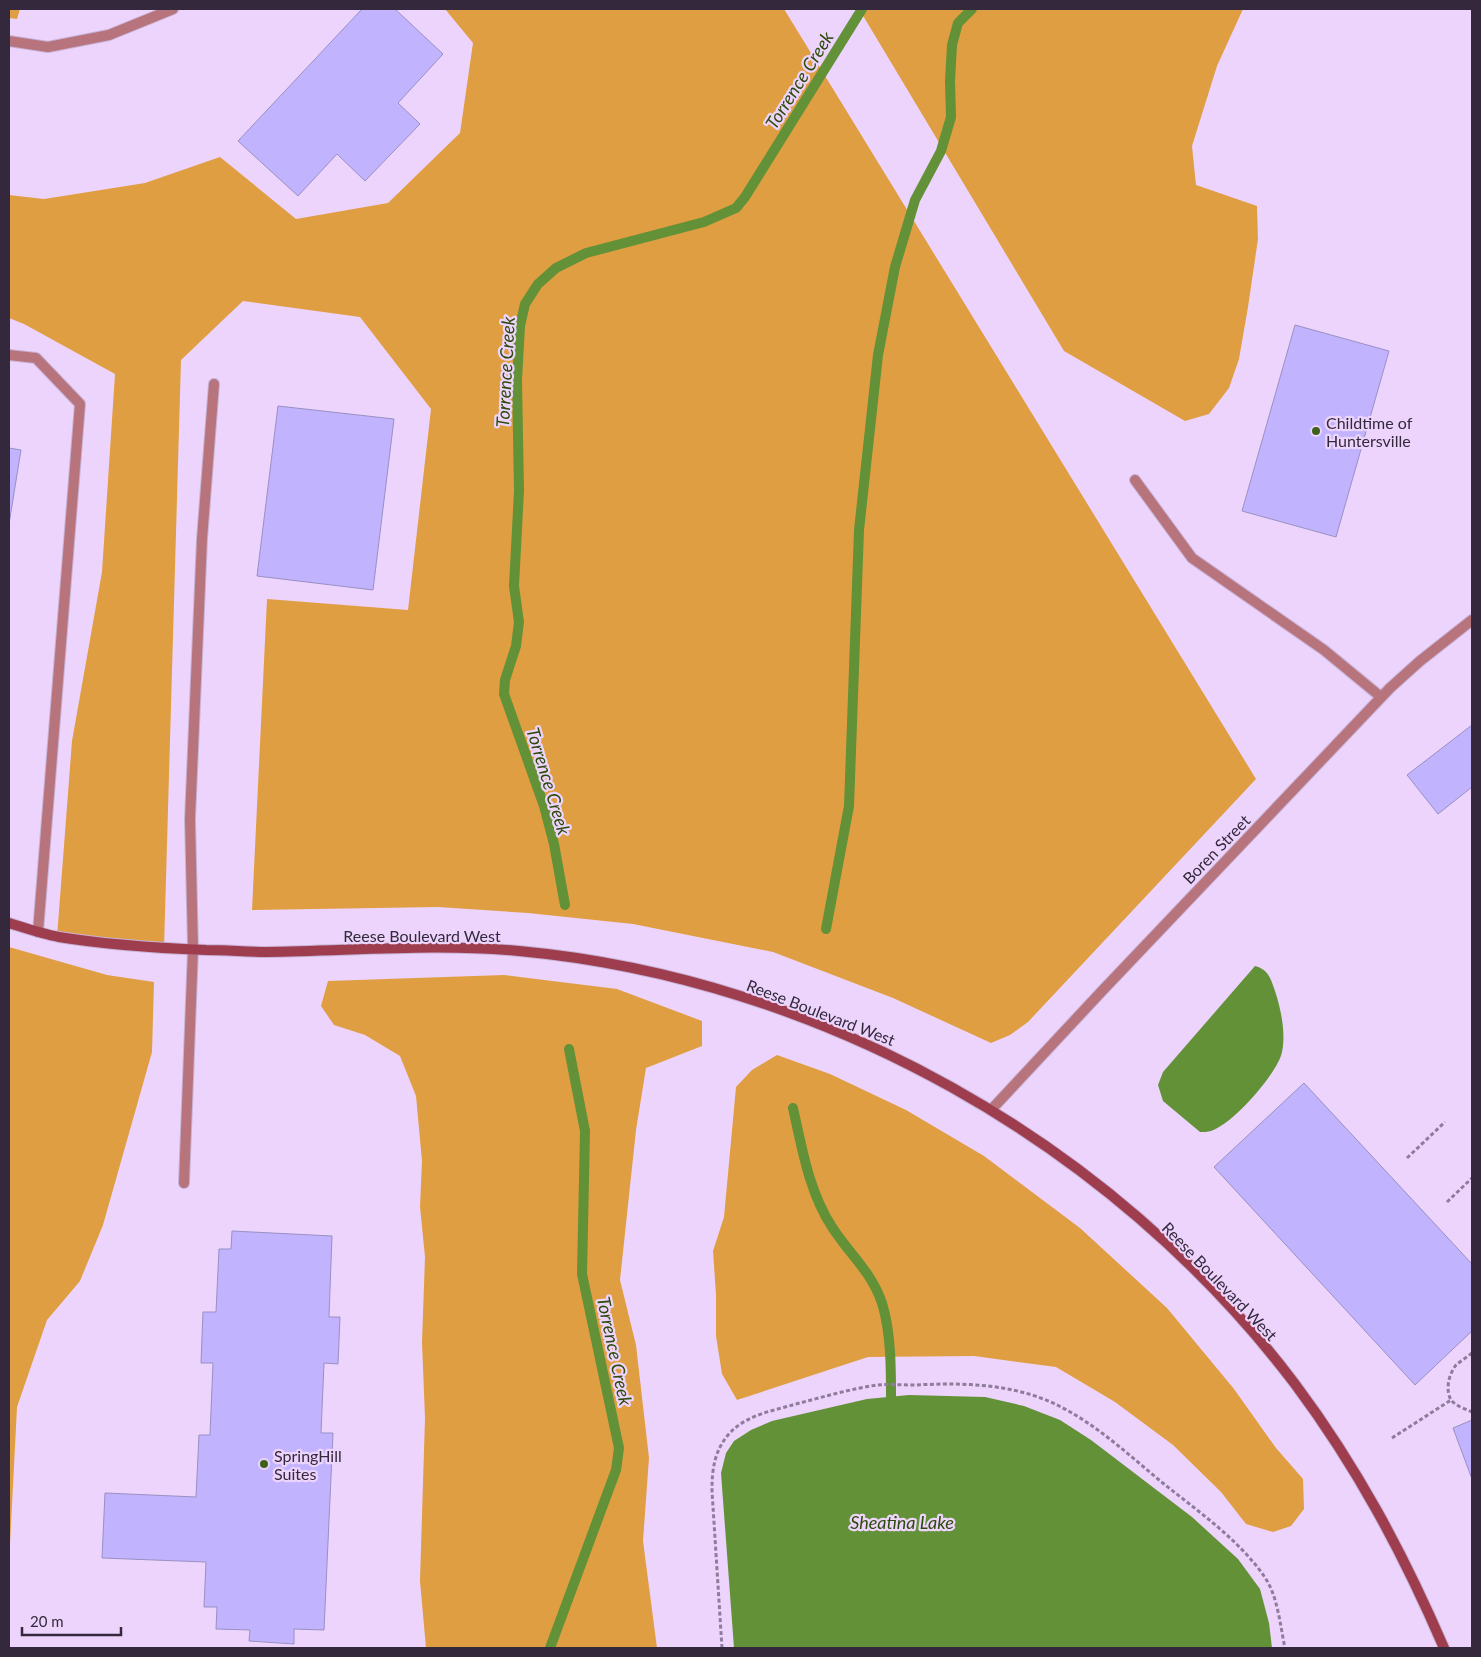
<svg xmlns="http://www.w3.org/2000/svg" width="1481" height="1657" font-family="Lato,sans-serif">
<rect width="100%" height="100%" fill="#edd4fc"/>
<!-- forest -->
<g fill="#e09e42">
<path d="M9,9H20L17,19L9,18Z"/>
<path d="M445,9H784L1256,779L1028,1022L1010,1035L991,1043L893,998L773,952L633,924L528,913L438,907L252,910L267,599L408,610L431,409L360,317L243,301L181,360L164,948L57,937L72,741L102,572L115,374L24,324L9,318V195L44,199L145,183L220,157L296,219L388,203L460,133L473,43Z"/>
<path d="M859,9H1243L1217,66L1192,146L1196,185L1257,206L1258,239L1248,307L1239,359L1229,388L1209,414L1185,421L1064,351Z"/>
<path d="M9,947L107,975L154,982L152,1052L103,1225L80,1281L47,1320L17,1407L9,1564Z"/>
<path d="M504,975L617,989L702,1021V1046L646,1068L636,1130L620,1280L636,1345L649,1458L643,1541L657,1648H426L420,1581L425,1418L422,1342L425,1257L420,1207L422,1161L416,1096L400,1056L365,1035L334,1025L321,1006L328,981Z"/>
<path d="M777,1055L830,1074L906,1110L984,1156L1080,1228L1167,1308L1234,1389L1276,1448L1303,1479L1304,1509L1291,1526L1273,1532L1246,1524L1221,1492L1173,1445L1115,1402L1056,1367L974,1356L868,1357L737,1400L722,1374L716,1336V1295L713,1251L724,1217L736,1087L752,1070Z"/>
</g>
<!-- water -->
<g fill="#639137">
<path d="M1255,966C1268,969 1271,979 1275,991C1281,1009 1286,1033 1282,1052C1278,1073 1232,1125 1211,1131C1208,1132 1203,1132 1200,1132L1163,1101L1158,1085L1163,1072Z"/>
<path d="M909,1395L985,1397L1024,1406L1060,1420L1091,1440L1192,1517L1238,1559L1260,1589L1269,1623L1272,1648H734L721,1473L726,1453L734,1441L751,1430L772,1421L867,1399Z"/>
</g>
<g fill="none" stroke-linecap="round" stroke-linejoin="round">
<!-- stream -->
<g stroke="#639137" stroke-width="10">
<path d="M565,905L554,844L544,806L504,694L505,680L516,646L519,622L514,586L519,491L517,380L520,326L525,304L538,284L556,268L586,253L704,222L736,208L745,197L862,9"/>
<path d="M826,929L849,806L859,530L878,355L895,267L915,200L941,151L951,117L950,81L952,45L958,23L972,9"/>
<path d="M793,1108C802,1148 809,1192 832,1227C850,1255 871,1271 882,1303C892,1335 891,1377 891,1410"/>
<path d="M550,1648L616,1470L619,1448L582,1274L585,1131L569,1049"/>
</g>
</g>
<!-- building -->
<g fill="#c1b3fe" stroke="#9990c3">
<path d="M362,9H395L443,54L398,103L420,124L365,181L337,154L298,196L238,141Z"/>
<path d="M1295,325L1389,351L1336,537L1242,511Z"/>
<path d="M278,406L394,419L373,590L257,576Z"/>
<path d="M9,448L21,450L9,524Z"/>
<path d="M1472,725V787L1438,814L1407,775Z"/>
<path d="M1304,1083L1472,1264V1331L1415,1385L1214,1167Z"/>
<path d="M232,1231L332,1236L329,1317H340L338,1364L324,1363L321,1433H333L324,1630L294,1629V1644L249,1641L250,1630L216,1629L217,1607H204L206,1562L102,1558L105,1493L196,1497L199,1435H210L213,1363H201L203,1312H216L219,1249H231Z"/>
<path d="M1472,1420V1479L1453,1428Z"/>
</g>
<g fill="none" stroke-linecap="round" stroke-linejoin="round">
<defs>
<g id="lane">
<path d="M9,355L36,358L80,404L38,932"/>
<path d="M1135,480L1192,558L1324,650L1381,697"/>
<path d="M184,1183L193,949L190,819L202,539L214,384"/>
</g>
<g id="street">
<path d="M9,41L48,47L109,35L173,9"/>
<path d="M991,1110L1102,991L1390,688L1420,661L1472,620"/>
</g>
<path id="secondary" d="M9,923C25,928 42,934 59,937C108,945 157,948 206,950C227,950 247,952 267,952C351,951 436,943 519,951C821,979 1112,1142 1295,1384C1357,1467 1403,1553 1444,1648"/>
</defs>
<!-- lane casing -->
<use href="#lane" stroke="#c8b2d6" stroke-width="12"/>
<!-- street casing -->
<use href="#street" stroke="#c8b2d6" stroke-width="12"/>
<!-- secondary casing -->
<use href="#secondary" stroke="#c8b2d6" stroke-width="12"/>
<!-- path -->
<g stroke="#8e7c9a" stroke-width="3" stroke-dasharray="4 2.5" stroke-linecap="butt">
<path d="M1407,1158L1445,1122"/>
<path d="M1447,1202L1472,1178"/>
<path d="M1472,1353C1467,1357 1461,1361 1456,1365C1449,1374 1445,1389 1451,1400C1456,1406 1465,1409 1472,1412"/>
<path d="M1392,1438L1451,1400"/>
<path d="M722,1648L712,1491C712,1470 714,1452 728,1435C745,1415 772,1411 796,1404C823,1397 850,1389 877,1385C889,1384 902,1385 915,1385C956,1383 998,1383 1038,1397C1086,1414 1125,1452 1164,1484C1199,1512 1238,1539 1264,1576C1278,1596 1280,1625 1285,1648"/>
</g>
<!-- lane -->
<use href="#lane" stroke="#b8747d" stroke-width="10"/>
<!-- street -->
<use href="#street" stroke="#b8747d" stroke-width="10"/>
<!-- secondary -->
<use href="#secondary" stroke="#9e3d4e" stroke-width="10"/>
</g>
<!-- markers -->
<g fill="#3e6119" stroke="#edd4fc" stroke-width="2">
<circle cx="1316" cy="431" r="5"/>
<circle cx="264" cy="1464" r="5"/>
</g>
<g text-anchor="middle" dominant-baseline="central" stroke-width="4.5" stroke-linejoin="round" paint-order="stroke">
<!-- poi labels -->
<g font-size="16" fill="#34293c" stroke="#edd4fc" text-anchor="start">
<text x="1326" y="422">Childtime of<tspan x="1326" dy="18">Huntersville</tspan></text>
<text x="274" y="1455">SpringHill<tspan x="274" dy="18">Suites</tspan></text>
</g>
<!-- street labels -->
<g font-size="16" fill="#34293c" stroke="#edd4fc">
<text transform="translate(1216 849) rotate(-46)">Boren Street</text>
<text x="422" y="935">Reese Boulevard West</text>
<text transform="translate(821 1012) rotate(21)">Reese Boulevard West</text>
<text transform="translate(1220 1281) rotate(46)">Reese Boulevard West</text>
</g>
<!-- water labels -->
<g font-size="18" font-style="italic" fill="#2c4a08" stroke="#edd4fc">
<text transform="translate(799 80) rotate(-58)">Torrence Creek</text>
<text transform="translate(505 372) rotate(-87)">Torrence Creek</text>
<text transform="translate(549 781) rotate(73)">Torrence Creek</text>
<text transform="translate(615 1351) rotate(78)">Torrence Creek</text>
<text x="902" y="1522">Sheatina Lake</text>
</g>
</g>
<!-- border -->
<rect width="1481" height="1657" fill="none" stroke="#34293c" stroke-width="20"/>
<!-- scale -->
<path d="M22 1627v8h99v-8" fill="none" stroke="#34293c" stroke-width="2.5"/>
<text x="30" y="1627" font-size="15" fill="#34293c" stroke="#edd4fc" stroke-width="4" paint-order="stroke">20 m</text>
</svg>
